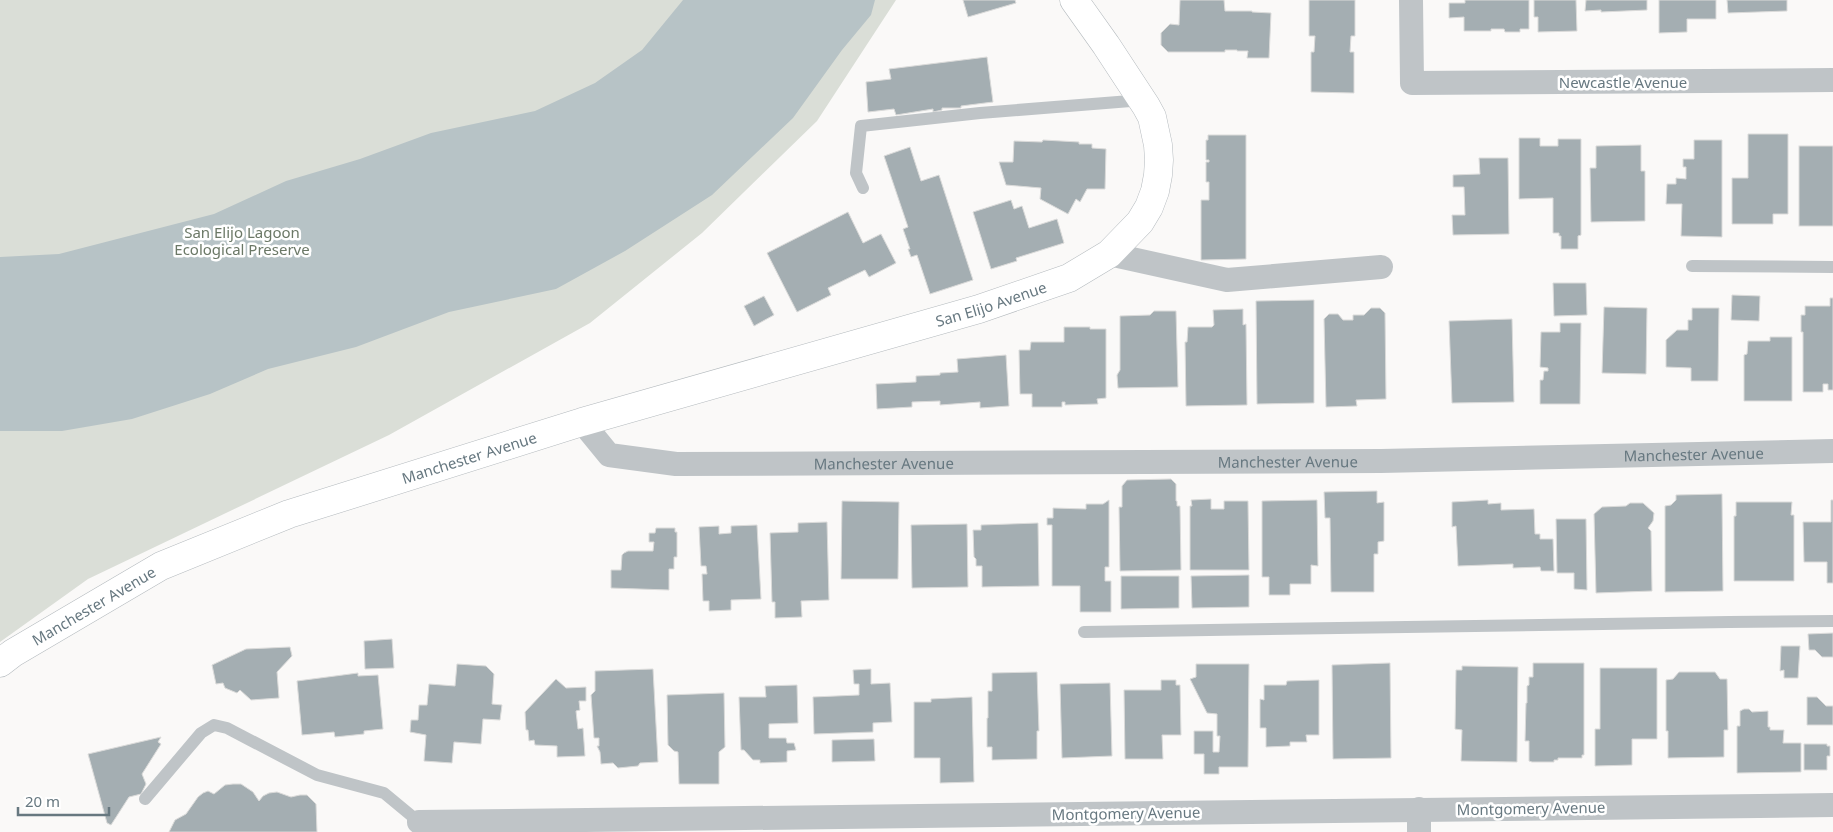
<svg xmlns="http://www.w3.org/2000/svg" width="1833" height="832" font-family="'Noto Sans',sans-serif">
<rect width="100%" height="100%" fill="#faf9f8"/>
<!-- green -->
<path fill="#daded7" d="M0,0H896L817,121L702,233L590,323L389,435L88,579L0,642Z"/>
<!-- water -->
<path fill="#b7c3c6" d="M683,0H875L871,15L842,50L793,118L712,195L625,251L556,289L449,312L356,347L268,369L210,394L132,419L62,431H0V257L59,254L214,214L286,181L360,159L431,133L535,111L595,83L642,50Z"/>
<!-- building -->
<g fill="#a4aeb2" stroke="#dbdbda">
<path d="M963,0H1015L1016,3L968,17Z"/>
<path d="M1180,0H1224L1225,11H1252V12L1271,13L1269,58H1247L1248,51H1237V50H1225V52H1168L1161,45V33L1170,24L1179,25Z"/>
<path d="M1309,0H1355V36H1351L1350,52H1354V93L1311,92V52H1314L1315,36H1309Z"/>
<path d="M1465,0H1529V29H1520V32H1505L1504,29H1491V31H1464V17L1449,18V3H1465Z"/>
<path d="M1534,0H1576L1577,31L1538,32V17H1534Z"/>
<path d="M1586,0H1647V10L1601,12V10L1585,11Z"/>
<path d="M1659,0H1716V19H1687V32L1659,33Z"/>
<path d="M1727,0H1787V11L1728,13Z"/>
<path d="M987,57L993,102L961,106V108H942V110L933,112V109L896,115L894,109L868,112L866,82L891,79L889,69Z"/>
<path d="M1748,134H1788V214H1773V224H1732V178H1748Z"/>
<path d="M1208,135H1246V259L1201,260V200H1209V182H1206V162H1209V160H1206V140H1208Z"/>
<path d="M1519,138H1540V146H1558V139H1581V235L1578,236V249H1561V236H1559V233H1553V198L1519,199Z"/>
<path d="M1043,140L1079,142V144H1092V148L1106,149L1105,189H1087L1080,202L1076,199L1068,214L1040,199L1041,188L1006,185L999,162H1013L1014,141L1042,142Z"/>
<path d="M1694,140H1722V237L1681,236L1682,204H1666L1667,184H1676V178L1686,179V167H1683V159H1694Z"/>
<path d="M1641,145V171H1645V221L1591,222L1590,168H1596V146Z"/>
<rect x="1799" y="146" width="34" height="80"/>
<path d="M910,147L921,181L939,175L973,280L930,294L917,255L911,257L908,249H910L903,229L908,227L884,156Z"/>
<path d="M1479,158H1508L1509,234L1453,235L1452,215H1465L1464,187H1453V175L1480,174Z"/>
<path d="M1011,200L1014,209L1022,206L1029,228L1057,219L1064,243L1016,258L1017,261L991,269L973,212Z"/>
<path d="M848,212L863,243L881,234L896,263L869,277L865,270L828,288L831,295L797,312L767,253Z"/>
<path d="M1553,283H1586L1587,315L1554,316Z"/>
<path d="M1732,295L1760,296L1759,321L1731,320Z"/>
<path d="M764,296L774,315L754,326L744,306Z"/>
<path d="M1830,298H1833V390H1828V384H1823V392H1803V332H1801V315H1805V306H1830Z"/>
<path d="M1314,300V403L1257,404L1256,301Z"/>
<path d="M1604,307L1647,308L1646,374L1602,373Z"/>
<path d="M1371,308H1380L1385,313L1386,399L1356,400L1357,406L1326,407L1324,319L1329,314H1338L1343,320H1353V315H1364Z"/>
<path d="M1692,308H1719L1718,381H1691V368L1666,367V340L1677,330H1688V320H1692Z"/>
<path d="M1243,309V325L1246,324L1247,405L1186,406L1185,342H1187L1188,327H1212L1214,325L1213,310Z"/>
<path d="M1154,311H1176L1178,387L1118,388L1117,375L1120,370V316L1150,315Z"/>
<path d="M1512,319L1514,402L1452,403L1449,321Z"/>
<path d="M1560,323H1581L1580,404H1540V380H1543L1544,371H1548V368L1540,367L1541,332H1560Z"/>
<path d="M1064,327H1090V329H1106V398L1097,399L1098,404L1065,405V402H1062V407H1032V394H1020L1019,350H1030L1031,342H1064Z"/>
<path d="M1770,337H1792V401H1744V355L1747,354L1748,341H1770Z"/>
<path d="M1006,355L1009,406L980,408V402L940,405V401L912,402V407L877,409L876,384L916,382V376L940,375V373L958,372L957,359Z"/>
<path d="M1171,479L1176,484V501H1177V506H1180L1181,570L1120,571L1119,507H1122V486L1127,480Z"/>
<path d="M1377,491V503L1384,502V541L1378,542V554H1374V592H1331L1330,518H1325L1324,492Z"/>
<path d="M1722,494L1723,591L1665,592V506L1671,505L1676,500V495Z"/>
<path d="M1211,499V509H1224V501H1248L1249,570H1190V506H1192L1191,500Z"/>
<path d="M1109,500V567H1105V581H1111V612H1080V586H1052V525H1047V518H1053V508L1086,509V504H1103Z"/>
<path d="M1317,500L1318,566L1311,565V584H1290V595H1269V577H1262V501Z"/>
<path d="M1488,500V504L1501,503V510L1534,509L1535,534H1540V539H1553L1554,571H1541L1540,567L1513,568V564L1458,566L1456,526L1452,527V502Z"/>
<path d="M1831,500H1833V583H1827V562H1804L1803,522H1831Z"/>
<path d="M842,501L899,502L898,579H841Z"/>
<path d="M1736,502H1792L1791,515H1794V581H1734V516H1736Z"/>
<path d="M1630,503H1643L1654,513L1653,521L1648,528L1651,531L1652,591L1596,593L1594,514L1602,507L1626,506Z"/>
<path d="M1556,519H1586L1587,590L1574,589V573H1557Z"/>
<path d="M827,522L829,600L801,601L802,617L775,618V602H772L770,533L798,532V523Z"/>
<path d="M1038,523L1039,586L982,587V566H976V559L974,557L973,530H981V525Z"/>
<path d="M967,524L968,587L912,588L911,525Z"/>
<path d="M757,525L761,599L731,600V610L709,611V601H703L702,574H707L706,566H701L699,527L719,526V534L731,533V526Z"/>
<path d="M656,528H675V532H677V557H674V569H669V590L611,588V570H621L622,555L624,553L628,551H653L654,542H649V533H655Z"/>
<path d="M1249,575V607L1192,608L1191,576Z"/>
<path d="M1121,576H1179V608L1121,609Z"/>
<path d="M1833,633V657H1822L1815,650H1809L1808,634Z"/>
<path d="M392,639L394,668L365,669L364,641Z"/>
<path d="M1781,646H1800L1798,678H1784V670L1780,671Z"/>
<path d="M290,647L292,656L277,672L279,698L251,700L240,690L237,693L225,688L223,683L216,684L212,665L246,649Z"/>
<path d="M1390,663L1391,758L1333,759L1332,665Z"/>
<path d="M1533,663H1584V755H1582V758H1558V760H1554V762H1532L1529,761V741H1525L1526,703H1527V686L1529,685V677H1533Z"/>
<path d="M457,664L486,666L494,674L492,704L502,705L500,720L483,719L481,744L454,742L452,763L424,761L426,735L410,732L411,720H418L419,705H427L429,684L455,686Z"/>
<path d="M1196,664H1249L1248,767H1219V774H1204V754H1194V731H1213V752H1219L1220,736H1217V714L1207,713L1190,679L1196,677Z"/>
<path d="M1462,666L1518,667L1517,762L1461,761L1462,730L1455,729L1456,670H1462Z"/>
<path d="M1600,668H1657V739H1632V765L1595,766V729H1600Z"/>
<path d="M653,669L658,762L640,763L638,766L618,768L613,763L601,764L600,752L597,746H599V738H594L591,695L595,691V671Z"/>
<path d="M871,669V684L890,683L892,722L873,723V732L814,734L813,697L859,695V684H854L853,670Z"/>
<path d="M1037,672L1039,731H1037V759L992,760V747H987V718H988V691H992V673Z"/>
<path d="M1679,672H1715L1720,679H1727L1728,730H1724V757L1668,758V731H1666V680L1673,679Z"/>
<path d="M358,673V676L378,675L383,729L364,731V734L335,737L334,732L302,735L297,681Z"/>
<path d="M556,679L566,688L586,687V701H579L580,710L576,711L578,729L583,728L585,756L557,757V746L535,745L534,740L529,741L528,730H526L525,712Z"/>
<path d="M1161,680H1176V685H1180L1181,735H1162L1163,759H1125L1124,690H1161Z"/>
<path d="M1319,680V735H1306L1307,742H1290V746L1266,747V728H1260V699L1264,700V685H1286L1287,681Z"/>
<path d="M1110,683L1112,756L1062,758L1060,684Z"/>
<path d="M797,685L798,723L769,724V738H786L787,743H794L796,750L787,751V762L760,763V760H753L744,750H741L739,697H766L765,686Z"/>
<path d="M724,693L725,747L719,752V784H679L678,752L674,751L668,745L667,695Z"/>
<path d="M972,697L974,782L940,783V758H914V702H931V699Z"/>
<path d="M1807,697H1817L1826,706H1833V725H1807Z"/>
<path d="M1744,709H1749L1752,712L1768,711V727H1770V730H1784L1783,743H1801V772L1737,773V726H1740V711Z"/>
<path d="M161,737L158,742L161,744L142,774L146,784L141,794L129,797L111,825L107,823L88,754Z"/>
<path d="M874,739L875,761L832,762V740Z"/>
<path d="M1804,744H1827V746H1830V756H1827V770H1804Z"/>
<path d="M233,784H241L253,792L259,801L263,796L269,793L277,792L291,797L300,795H307L316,804L317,832H169L175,820L186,814L198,797L203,793L208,791L214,794L225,785Z"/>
</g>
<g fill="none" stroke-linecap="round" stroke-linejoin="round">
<defs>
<g id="secondary">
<path id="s2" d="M0,663L13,653L161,566L289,514L582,422L979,309L1069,278L1109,254L1140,222L1149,207L1155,191L1158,175L1159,160L1158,145L1152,117L1146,106L1106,45L1074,0"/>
</g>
</defs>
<!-- secondary casing -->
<use href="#secondary" stroke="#b4babe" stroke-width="29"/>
<!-- service -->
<g stroke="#bfc4c7" stroke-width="12">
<path d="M863,188L856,173L861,126L980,113L1143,100"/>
<path d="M1692,266L1833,267"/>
<path d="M1084,632L1729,622L1833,621"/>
<path d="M145,799L201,733L214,725L227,728L317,775L384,793L419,822"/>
</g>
<!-- minor -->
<g stroke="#bfc4c7" stroke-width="24">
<path d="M1411,0L1412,83L1833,80"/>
<path d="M1109,254L1227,280L1381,267"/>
<path id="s1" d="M582,422L609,455L676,464L1381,461L1833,451"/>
<path d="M1419,809V832"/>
<path d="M419,822L1833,805"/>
</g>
<!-- secondary -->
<use href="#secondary" stroke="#fff" stroke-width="28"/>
</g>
<g text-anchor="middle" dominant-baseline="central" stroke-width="5" stroke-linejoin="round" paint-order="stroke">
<!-- street labels -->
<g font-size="15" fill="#677880" stroke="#fff">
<text x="1623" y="82">Newcastle Avenue</text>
<text stroke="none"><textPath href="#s2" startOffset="1059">San Elijo Avenue</textPath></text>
<text stroke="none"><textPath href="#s1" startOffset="1128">Manchester Avenue</textPath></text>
<text stroke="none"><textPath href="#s2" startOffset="515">Manchester Avenue</textPath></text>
<text stroke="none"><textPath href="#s1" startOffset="722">Manchester Avenue</textPath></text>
<text stroke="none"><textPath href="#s1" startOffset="318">Manchester Avenue</textPath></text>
<text stroke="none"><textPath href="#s2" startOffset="110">Manchester Avenue</textPath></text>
<text transform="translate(1531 808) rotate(-1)">Montgomery Avenue</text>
<text transform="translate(1126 813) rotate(-1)">Montgomery Avenue</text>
</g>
<!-- park labels -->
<g font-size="15" fill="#6b7866" stroke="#fff">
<text x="242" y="232">San Elijo Lagoon<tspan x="242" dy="17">Ecological Preserve</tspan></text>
</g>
</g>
<!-- scale -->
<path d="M18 807v8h91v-8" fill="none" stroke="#677880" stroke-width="2.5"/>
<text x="25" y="807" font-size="15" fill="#677880" stroke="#ffffff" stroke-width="4" paint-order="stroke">20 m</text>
</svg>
